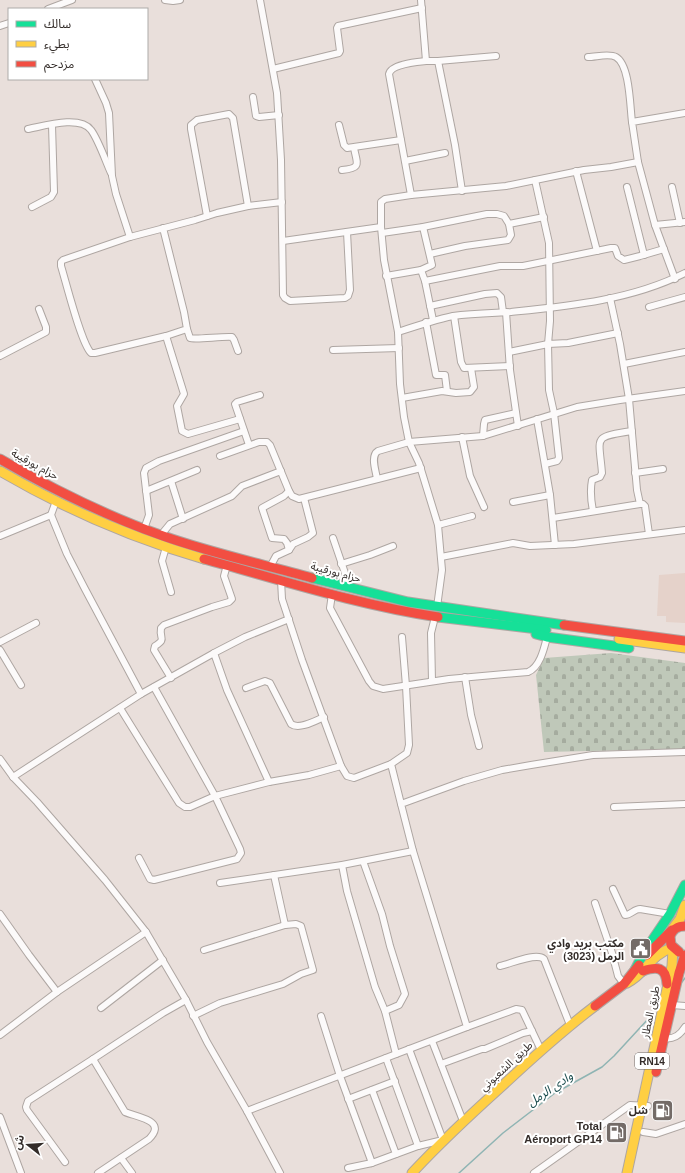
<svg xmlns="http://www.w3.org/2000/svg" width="685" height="1173" font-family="Arial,'Noto Sans Arabic',sans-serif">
<defs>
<pattern id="cemetery-stones" width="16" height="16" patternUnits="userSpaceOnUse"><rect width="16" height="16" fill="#bfc8b9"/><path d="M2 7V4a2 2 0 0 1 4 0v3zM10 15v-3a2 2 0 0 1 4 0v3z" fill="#a5ac9f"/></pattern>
</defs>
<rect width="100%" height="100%" fill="#e9dfdb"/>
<!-- built -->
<path fill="#e5d2ca" d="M685,573V623L666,622V616H657L659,575Z"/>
<!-- cemetery -->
<path fill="url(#cemetery-stones)" d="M611,653L685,663V749L544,752L536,675L544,658Z"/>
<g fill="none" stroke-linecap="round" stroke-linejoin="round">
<!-- stream -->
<g stroke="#8fb4b3" stroke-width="1.5">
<path d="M682,982L685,978"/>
<path d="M459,1173L503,1133L555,1093L602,1067L614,1056L649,1018"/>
</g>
<defs>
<g id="street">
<path d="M165,0L173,1L180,0"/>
<path d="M260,0L277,93L281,160L283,295L285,298L290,301L345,298L348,296L350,290L347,232"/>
<path d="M421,0L426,61H438L455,145L462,191"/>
<path d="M48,9L72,0"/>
<path d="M0,26L9,23"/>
<path d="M588,57C596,57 609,53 616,57C630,65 630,107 632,122"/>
<path d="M438,61L496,56"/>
<path d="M273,69L339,53L340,51L337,28L338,26L422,8"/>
<path d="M95,79L106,103L109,113L112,176L116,194L130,237"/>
<path d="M253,97L256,116L259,117L279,115"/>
<path d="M685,113L632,122L638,162L655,225L685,222"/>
<path d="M339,125L344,145L347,148L401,140"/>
<path d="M28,129C44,126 80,115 91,130C98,139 106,162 111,173"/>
<path d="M405,161L445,153"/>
<path d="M342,170C362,168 357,164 354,148"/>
<path d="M576,171L597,251"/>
<path d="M535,180L549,243L550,321L548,344L568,343L618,333"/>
<path d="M627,187L644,255"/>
<path d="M672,187L680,223"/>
<path d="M411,195L389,74C391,64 417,62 426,61"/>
<path d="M32,207L51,197L54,192L52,125"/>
<path d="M207,216L191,129V125L197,120L229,114L233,118L248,206"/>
<path d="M655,225L675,279"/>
<path d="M163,228L184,312L187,329L166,336L95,353H91C81,343 66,282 61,266V262L63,260L130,237L195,220L217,213L248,206L282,202"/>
<path d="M382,233L423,227L487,214H497L504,216L509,224L544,217"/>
<path d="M283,241L381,227"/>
<path d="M430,254L465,246L508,240L511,235L509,224"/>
<path d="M421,270L432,265L423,227"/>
<path d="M386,276L421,270L425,281L433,320"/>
<path d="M425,281L500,266H523L611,248H615L618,256L624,260L640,256L664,249"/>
<path d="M430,306L485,294L497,293L501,297L503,312"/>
<path d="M649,307L685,297"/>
<path d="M506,312L510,370L518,426"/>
<path d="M454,316L461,362L464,368L510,366"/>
<path d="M426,322L436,375H445L447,391"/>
<path d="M187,329L190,338C195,340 223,336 232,337L234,340L238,351"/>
<path d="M398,332C416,326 434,320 453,316C472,313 492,313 511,312C569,306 632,300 685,273"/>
<path d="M166,336L184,394L177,406L182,431L188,434L240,419"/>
<path d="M333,350L399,348"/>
<path d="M509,352L548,344L549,390L554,413L559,458L557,461L545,464"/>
<path d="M0,356L46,332V327L39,309"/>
<path d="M624,364L685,352"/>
<path d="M402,398L442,391L456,393L470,392L474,387L471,368"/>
<path d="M537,419L550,495L555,545"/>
<path d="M483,436L484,424L485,420L516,413"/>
<path d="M462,437L470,476L484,507"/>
<path d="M249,445L235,404L237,402L260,395"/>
<path d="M220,456L259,442H267L270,445L289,491L292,496L299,499L421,468"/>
<path d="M635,473L663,469"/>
<path d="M377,479C376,471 370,456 378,451L409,442L483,436L577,407L620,400L685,391"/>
<path d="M171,481L183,519"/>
<path d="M146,491L197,470"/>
<path d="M289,491L284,496L262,508L272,538L284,539L287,543L289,550"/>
<path d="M513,502L550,495"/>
<path d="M640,504H643L645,506L649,534"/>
<path d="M593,511C591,501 590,490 592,480L600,477L602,473C599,436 592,437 632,431"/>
<path d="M553,518L640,504L637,490L629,399L620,344L610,298"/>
<path d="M438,525L472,516"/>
<path d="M144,529L149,515L144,473L146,468L159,461L244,431"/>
<path d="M161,535L170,524L232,496L242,486L281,471"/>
<path d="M0,536L51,515"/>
<path d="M333,538L347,579L346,587"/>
<path d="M166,547L162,561L171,592"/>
<path d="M441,557L513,543L530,546L574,544L685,530"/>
<path d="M341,564L370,555L393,546"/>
<path d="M270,567L276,556L289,550L293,544L308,537L313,533L304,498"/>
<path d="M332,594L330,608L369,681L373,686L383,689L449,679L528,672C540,667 544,649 547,637"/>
<path d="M437,607L442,570L438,525L419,463L409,442L404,417L400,384L398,332L384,260L381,227V202L385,199L411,195L506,186L584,170L611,167L638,162"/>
<path d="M0,642L36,623"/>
<path d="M0,650L21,685"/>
<path d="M214,653L245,637L289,619"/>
<path d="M465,677L471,715L479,746"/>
<path d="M171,678L154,650L155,646C167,638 159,640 161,628L164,625L212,607L229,602L232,599L224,576L227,565"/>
<path d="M432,681L431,633L435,617"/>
<path d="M246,688L265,681L270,683L291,724C299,730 315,721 324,717"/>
<path d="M120,708L179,803L185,807H190L215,796L154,687"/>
<path d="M0,759L13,777L37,802L105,880L146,932L186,1000L207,1042L247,1111L280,1173"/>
<path d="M341,766L347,776L354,778L391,764"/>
<path d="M13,777L141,694L85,589L67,554L51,515L56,501"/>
<path d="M269,782L309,775L341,766L302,660L282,599L281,580"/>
<path d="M401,804L391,764L407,753L409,745L406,686L402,637"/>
<path d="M614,807L685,804"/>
<path d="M139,858L150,879L154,880L237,859L241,853L240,849L215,796L269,782L227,690L214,653L141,694"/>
<path d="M363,861L382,914L390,946L405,994L399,1005L385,1011"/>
<path d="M342,865L347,891L375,987L385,1011L396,1054"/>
<path d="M220,883L342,865L413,851"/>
<path d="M613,889L625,915C631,915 634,909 640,909L670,914"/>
<path d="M595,903L612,953L618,976L624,984"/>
<path d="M0,914L29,955L57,992"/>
<path d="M204,950L285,925"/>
<path d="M500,966C510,964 536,952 544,959L570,1025"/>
<path d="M672,1005L685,1006"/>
<path d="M101,1008L163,960"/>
<path d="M193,1016L220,1003L283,984L301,974L313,970L301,926L296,924L285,925L274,875"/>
<path d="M321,1016L340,1076L372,1163L348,1168"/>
<path d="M467,1027L516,1009L522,1010L541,1050"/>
<path d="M0,1035L57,992L146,932"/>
<path d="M664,1038C674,1040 680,1035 685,1027"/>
<path d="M432,1041L463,1121"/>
<path d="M386,1058L418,1146"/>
<path d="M441,1064L482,1049H485L523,1033L532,1031"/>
<path d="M372,1090L396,1154"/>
<path d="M348,1099L395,1081"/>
<path d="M247,1111L467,1027L413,851L401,804L464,781L502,770L531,765L593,755L685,752"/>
<path d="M0,1117L21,1173"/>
<path d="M643,1132L656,1134L685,1124"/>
<path d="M121,1158L132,1173"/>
<path d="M65,1162L27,1110L26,1107L28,1101L93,1059"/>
<path d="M372,1163L418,1146L443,1140L409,1049"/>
<path d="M98,1173L149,1139C168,1120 136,1117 125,1112L93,1059L163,1013L186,1000"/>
<path d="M534,1173L630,1105L648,1106"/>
</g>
<g id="fast">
<path d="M312,578L408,602L564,625"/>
<path d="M438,617L546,630"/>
<path d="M536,634L547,637L629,648"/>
<path d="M635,970L643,954L670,914L685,885"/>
</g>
<g id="slow">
<path d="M0,471C65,509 132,538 204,559"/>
<path d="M619,639L685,648"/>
<path d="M673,928L680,919L685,905"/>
<path d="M627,983C647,973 649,955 672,948"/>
<path d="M412,1173C440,1143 470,1115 500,1088C531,1059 562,1031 595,1006"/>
<path d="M627,1173L672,966L673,949"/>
</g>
<g id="jam">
<path d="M0,459C52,489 106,516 163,536C211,553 262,564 312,578"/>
<path d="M204,559C281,580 358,605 438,617"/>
<path d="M564,625L685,641"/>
<path d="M679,952L671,945L670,936C673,929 677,926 685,926"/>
<path d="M647,955L672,930"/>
<path d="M643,971C657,966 666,967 667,984"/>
<path d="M595,1006L624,984L639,965"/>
<path d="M656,1072L679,973L685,955"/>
</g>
</defs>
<!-- street casing -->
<use href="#street" stroke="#aea6a2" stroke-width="8"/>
<!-- fast casing -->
<use href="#fast" stroke="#aea6a2" stroke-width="11"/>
<!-- slow casing -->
<use href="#slow" stroke="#aea6a2" stroke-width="11"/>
<!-- jam casing -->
<use href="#jam" stroke="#aea6a2" stroke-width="11"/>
<!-- street -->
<use href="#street" stroke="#fcfafa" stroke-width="6"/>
<!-- fast -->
<use href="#fast" stroke="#16e098" stroke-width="9"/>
<!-- slow -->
<use href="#slow" stroke="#ffcf43" stroke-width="9"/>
<!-- jam -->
<use href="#jam" stroke="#f24e42" stroke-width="9"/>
</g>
<!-- icons -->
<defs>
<symbol id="civic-square" viewBox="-11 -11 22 22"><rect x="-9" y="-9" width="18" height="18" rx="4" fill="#736b67" stroke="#fff"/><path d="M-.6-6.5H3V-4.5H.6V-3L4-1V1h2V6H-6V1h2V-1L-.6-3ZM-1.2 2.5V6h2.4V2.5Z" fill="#fff"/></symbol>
<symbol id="fuel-square" viewBox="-11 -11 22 22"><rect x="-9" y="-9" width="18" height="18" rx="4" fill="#736b67" stroke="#fff"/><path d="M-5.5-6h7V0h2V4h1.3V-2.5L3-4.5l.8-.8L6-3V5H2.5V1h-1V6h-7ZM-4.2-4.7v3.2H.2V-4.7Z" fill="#fff"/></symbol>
</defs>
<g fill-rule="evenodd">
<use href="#civic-square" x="628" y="936" width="25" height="25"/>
<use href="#fuel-square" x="650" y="1098" width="25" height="25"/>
<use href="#fuel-square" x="604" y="1120" width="25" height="25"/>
</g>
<g text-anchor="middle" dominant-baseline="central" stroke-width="4" stroke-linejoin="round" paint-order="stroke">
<!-- shield labels -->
<rect fill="#fff" stroke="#706b69" stroke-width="1" x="635" y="1053" width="34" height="16" rx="3"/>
<g font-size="10" font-weight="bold" fill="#332c29">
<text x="652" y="1061">RN14</text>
</g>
<!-- street labels -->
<g font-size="11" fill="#332c29" stroke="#fff">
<text transform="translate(35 464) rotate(29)">حزام بورقيبة</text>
<text transform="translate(336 572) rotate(15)">حزام بورقيبة</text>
<text transform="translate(650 1012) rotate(-78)">طريق المطار</text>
<text transform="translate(506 1066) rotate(-43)">طريق الشعبوني</text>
</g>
<!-- poi labels -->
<g font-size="11" font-weight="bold" fill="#332c29" stroke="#fff" text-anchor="end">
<text x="624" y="943">مكتب بريد وادي<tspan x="624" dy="13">الرمل (3023)</tspan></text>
<text x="648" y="1110">شل</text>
<text x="602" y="1126">Total<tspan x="602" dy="13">Aéroport GP14</tspan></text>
</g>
<!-- water labels -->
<g font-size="12" font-style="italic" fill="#16494a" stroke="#fff">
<text transform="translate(550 1089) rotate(-34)">وادي الرمل</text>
</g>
</g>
<!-- legend -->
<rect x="8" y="8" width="140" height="72" fill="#ffffff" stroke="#adaba9"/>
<rect x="16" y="21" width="20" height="6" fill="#16e098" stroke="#adaba9"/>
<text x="44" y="28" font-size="12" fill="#332c29">سالك</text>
<rect x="16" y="41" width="20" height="6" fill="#ffcf43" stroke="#adaba9"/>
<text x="44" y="48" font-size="12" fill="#332c29">بطيء</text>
<rect x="16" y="61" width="20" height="6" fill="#f24e42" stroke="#adaba9"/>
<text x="44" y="68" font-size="12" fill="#332c29">مزدحم</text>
<!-- north arrow -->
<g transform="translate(28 1145) rotate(287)" stroke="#ffffff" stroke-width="3" paint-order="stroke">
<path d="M0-3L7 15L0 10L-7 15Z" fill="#332c29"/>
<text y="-6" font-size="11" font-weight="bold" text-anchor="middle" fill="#332c29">ش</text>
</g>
</svg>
